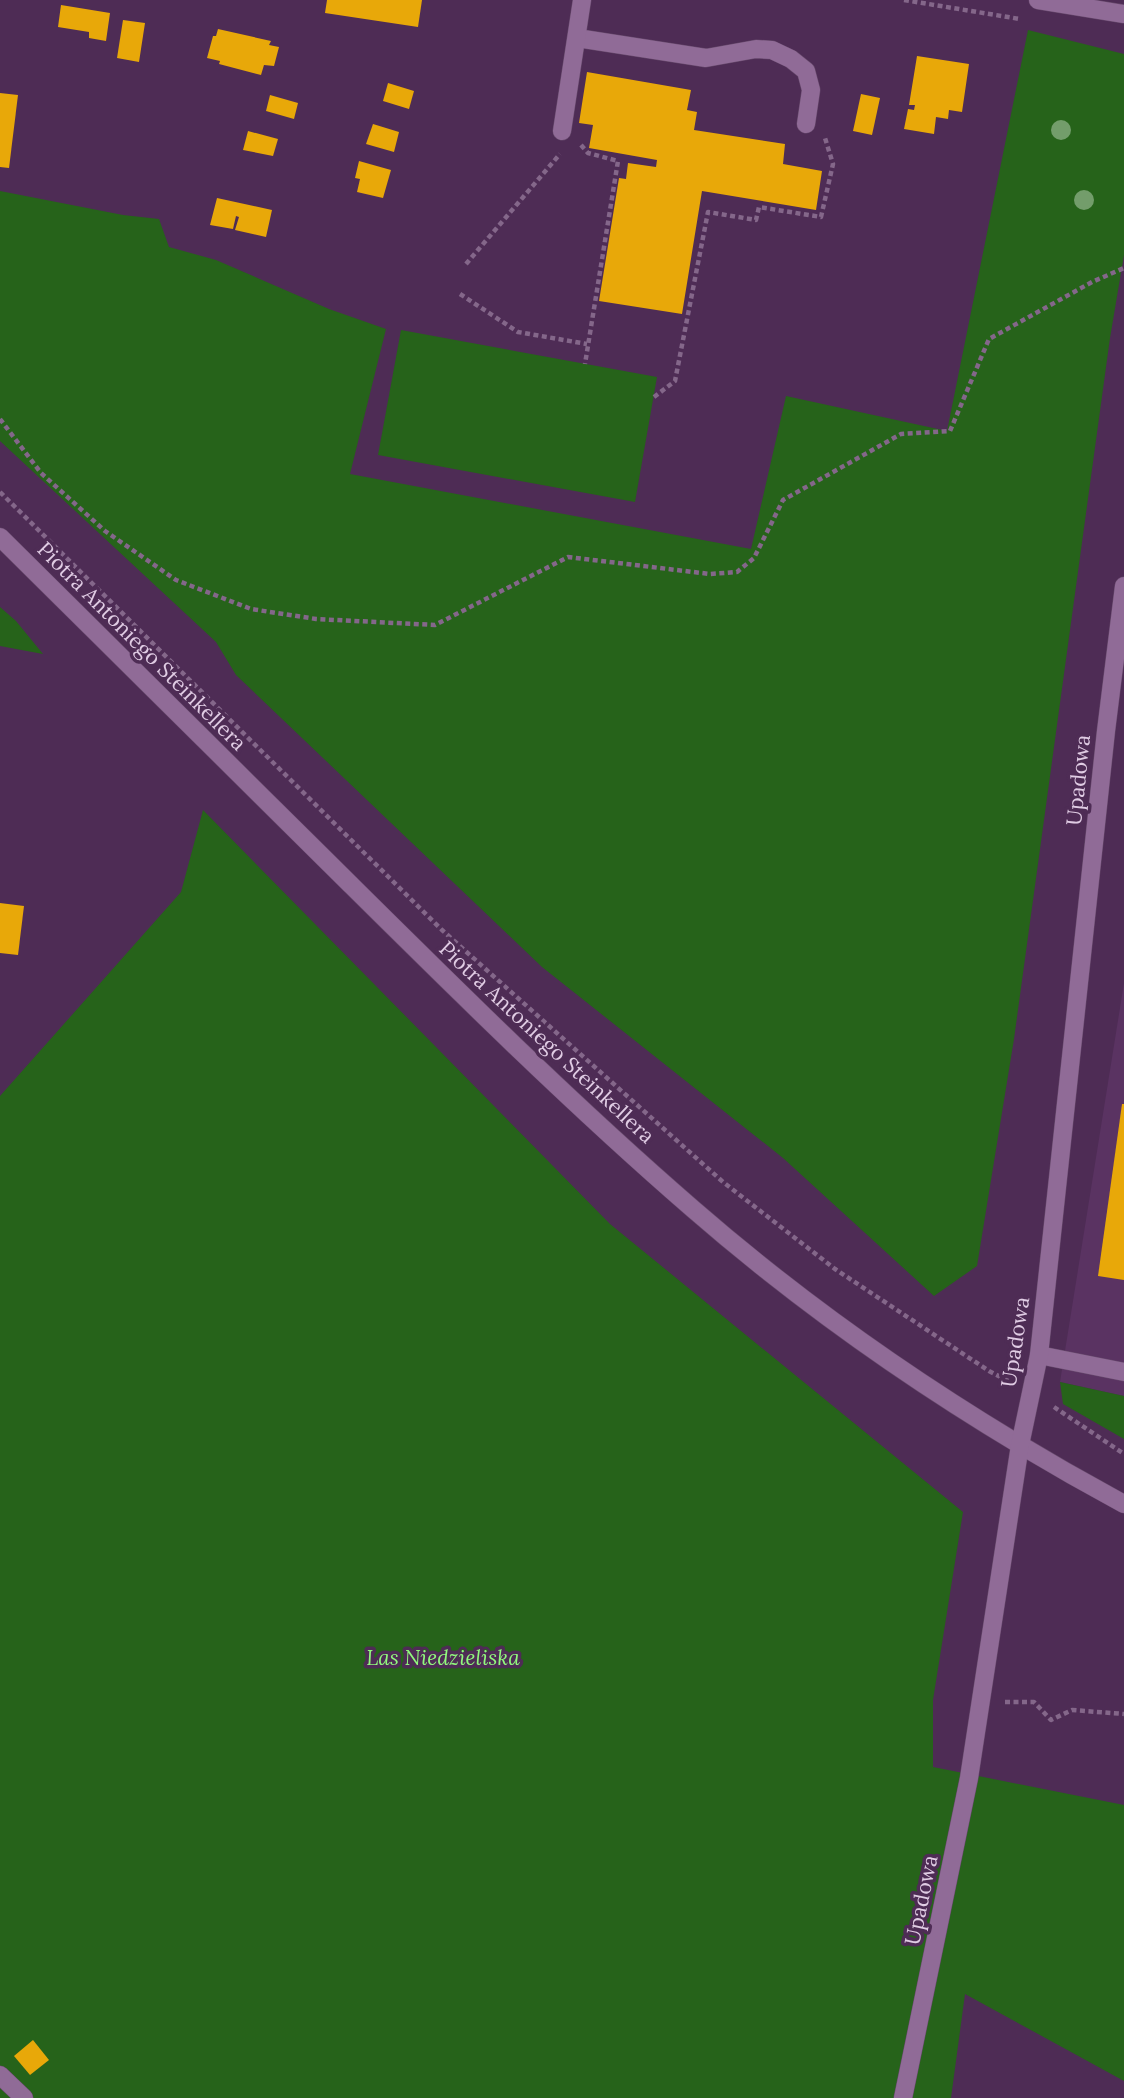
<svg xmlns="http://www.w3.org/2000/svg" width="1124" height="2098" font-family="Lora,serif">
<rect width="100%" height="100%" fill="#4e2c55"/>
<!-- built -->
<path fill="#5a3362" d="M1124,983V1396L1060,1382Z"/>
<!-- green -->
<g fill="#26631a">
<path d="M1028,30L1124,54V255L1110,338L1014,1039L977,1266L934,1296L783,1158L542,967L236,675L216,642L0,441V191L123,215L159,219L169,247L216,260L329,309L386,329L350,474L751,549L786,396L947,431Z"/>
<path d="M401,330L657,377L635,502L378,455Z"/>
<path d="M0,607L16,621L43,654L0,646Z"/>
<path d="M203,810L610,1224L963,1512L933,1700V1767L1124,1805V2081L965,1994L951,2098H0V1096L181,892Z"/>
<path d="M1060,1382L1124,1396V1439L1063,1404Z"/>
</g>
<!-- building -->
<g fill="#e8a809">
<path d="M327,0H422L418,27L325,13Z"/>
<path d="M61,5L110,13L106,41L89,38V32L58,27Z"/>
<path d="M123,20L145,23L139,62L117,58Z"/>
<path d="M218,29L271,41L269,45L279,47L274,66L264,65L261,75L219,64L220,61L207,58L213,36H216Z"/>
<path d="M917,56L969,64L962,112L949,110L948,119L936,117L934,134L904,129L908,109L914,110L915,105H909Z"/>
<path d="M587,72L691,90L687,110L697,112L694,130L785,144L783,164L822,171L816,210L702,191L682,314L599,301L619,178L626,179L628,163L656,167L657,160L589,148L593,125L579,123Z"/>
<path d="M388,83L414,91L409,109L383,101Z"/>
<path d="M0,93L18,95L9,168L0,167Z"/>
<path d="M861,94L880,98L872,135L853,131Z"/>
<path d="M270,95L298,103L294,119L266,111Z"/>
<path d="M373,124L399,132L394,152L366,144Z"/>
<path d="M248,131L278,139L273,156L243,150Z"/>
<path d="M359,161L391,170L383,198L357,192L360,179L355,178Z"/>
<path d="M217,198L272,210L266,237L235,230L239,217L236,216L233,229L210,225Z"/>
<path d="M0,903L24,906L18,955L0,953Z"/>
<path d="M1122,1104H1124V1280L1098,1276Z"/>
<path d="M33,2040L49,2060L30,2075L14,2056Z"/>
</g>
<g fill="none" stroke-linecap="round" stroke-linejoin="round">
<defs>
<g id="minor">
<path d="M1038,0L1124,14"/>
<path d="M577,38L706,58L756,49L772,50L791,59L806,71L811,90L806,124"/>
<path d="M562,131L582,0"/>
<path d="M0,537C117,653 234,769 351,885C462,995 574,1106 693,1209C824,1323 972,1422 1124,1504"/>
<path d="M1039,1355L1124,1372"/>
<path d="M0,2075L24,2098"/>
<path d="M903,2098L969,1778L1020,1445L1039,1355L1106,731L1124,586"/>
</g>
</defs>
<!-- minor casing -->
<use href="#minor" stroke="#674a6c" stroke-width="19"/>
<!-- path -->
<g stroke="#84678a" stroke-width="4.5" stroke-dasharray="5 3.5" stroke-linecap="butt">
<path d="M904,0L1020,19"/>
<path d="M581,145L588,153L618,161L585,364"/>
<path d="M466,264L560,154"/>
<path d="M460,294L518,332L587,344"/>
<path d="M654,397L675,381L708,212L756,220L759,207L821,217L833,164L825,138"/>
<path d="M0,419L41,473L105,531L176,580L251,609L316,619L435,625L568,557L710,574L737,572L754,558L783,500L901,434L950,431L989,339L1092,282L1124,268"/>
<path d="M0,492L442,930L723,1182L835,1269L989,1371L1010,1382"/>
<path d="M1054,1407L1124,1454"/>
<path d="M1005,1702H1034L1051,1720L1072,1710L1124,1714"/>
</g>
<!-- minor -->
<use href="#minor" stroke="#906b97" stroke-width="18"/>
</g>
<!-- trees -->
<g fill="#739d6b">
<circle cx="1061" cy="130" r="10"/>
<circle cx="1084" cy="200" r="10"/>
</g>
<g text-anchor="middle" dominant-baseline="central" stroke-width="7" stroke-linejoin="round" paint-order="stroke">
<!-- street labels -->
<g font-size="21" fill="#e0cce4" stroke="#4e2c55">
<text transform="translate(142 646) rotate(45)">Piotra Antoniego Steinkellera</text>
<text transform="translate(1078 780) rotate(-84)">Upadowa</text>
<text transform="translate(547 1042) rotate(43)">Piotra Antoniego Steinkellera</text>
<text transform="translate(1015 1342) rotate(-81)">Upadowa</text>
<text transform="translate(921 1900) rotate(-78)">Upadowa</text>
</g>
<!-- park labels -->
<g font-size="21" font-style="italic" fill="#91f97d" stroke="#4e2c55">
<text x="443" y="1657">Las Niedzieliska</text>
</g>
</g>
</svg>
